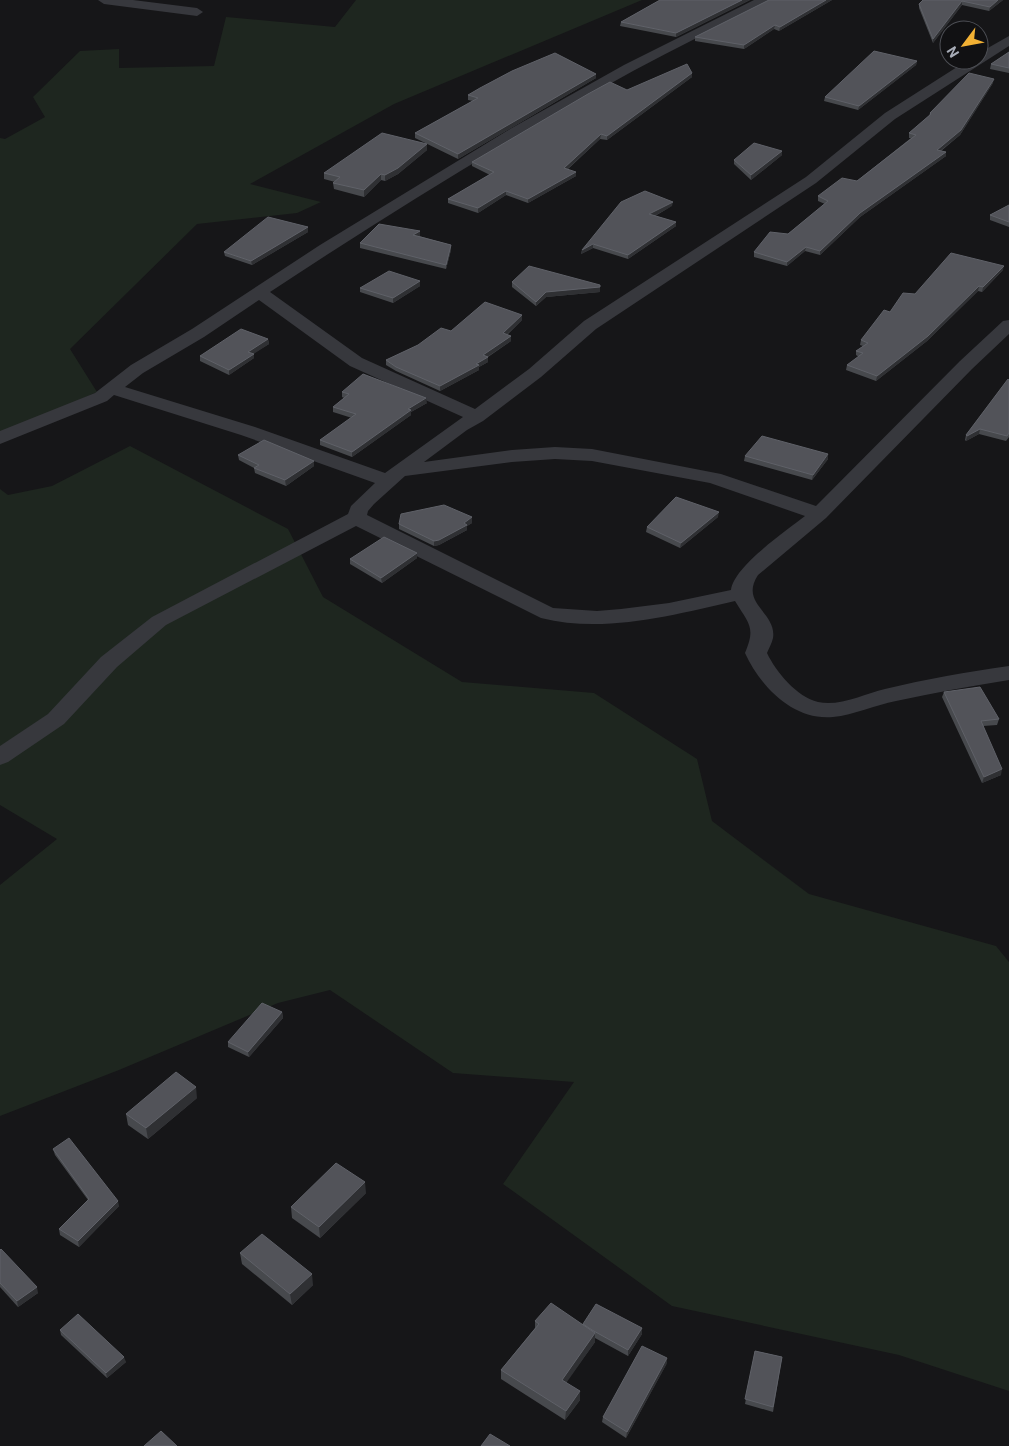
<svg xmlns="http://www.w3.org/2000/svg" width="1009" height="1446" font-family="Roboto,sans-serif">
<rect width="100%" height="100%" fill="#161618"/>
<!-- green -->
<g fill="#1e261f">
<path d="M356,0H642L394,104L250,184L321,202L297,213L197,224L70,349L97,392L0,436V138L5,139L45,117L33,97L80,51L119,49V68L214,66L226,17L335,27Z"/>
<path d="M130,446L288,529L323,597L462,682L594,693L697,759L712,821L809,894L996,946L1009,962V1391L899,1355L672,1306L503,1184L574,1082L453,1073L330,990L278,1003L119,1070L0,1116V885L57,839L0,805V489L8,495L52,486Z"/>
</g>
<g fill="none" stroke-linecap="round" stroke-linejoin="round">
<!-- street -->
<g fill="#37383d" fill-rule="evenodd">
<path d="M98,0H133L197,8L203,12L197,16L104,4Z"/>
<path d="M754,0H770L768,3C723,25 677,47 633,71C509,139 388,214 270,292L362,358L475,409L529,369L584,321L806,177L885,113L968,60H979V53L1009,36V46L895,119L816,183L596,329L541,377L483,421L467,430L424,462L512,450L555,447L592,449L721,474L816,506L960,361L1003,321L1009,320V334L972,369L826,518L758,575C739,604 777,612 773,638C772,643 769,648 767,653C776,672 797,697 818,702C839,707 864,694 885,689C926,679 967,672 1009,666V680C971,686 933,693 896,701C875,705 854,715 833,717C793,721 760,686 745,653C756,627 749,624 735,601C673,615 604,634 541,618L356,526L166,625L117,667L64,724L8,762L0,765V746L48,714L101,657L152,617L348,514L351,506L375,483L241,435L114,395L107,401L0,444V431L95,393L131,365L192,329L320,245L510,129L624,65ZM259,300L350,366L463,417L385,473L255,427L125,387L143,373L204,337ZM555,459L592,461L710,483L805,516C786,531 734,566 731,590L669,603L621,609L597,611L553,608L367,515L368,511L374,504L405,476L512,462Z"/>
</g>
</g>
<!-- wall -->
<g fill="#47494d">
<path d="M660,0H750L676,37L620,26L621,22Z"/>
<path d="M832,0L779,31L774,29L744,49L695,41V37L769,1Z"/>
<path d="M923,0H1003L989,11L962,5L933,43L919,8V4Z"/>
<path d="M1009,52V73L990,69L991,64Z"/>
<path d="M917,61L916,65L858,110L824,101L825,97Z"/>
<path d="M692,73V77L607,140L600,139L568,169L576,176L528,203L506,195L478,213L448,203V199L490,175L472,166V162L627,90Z"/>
<path d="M596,74V78L458,159L415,138V133L473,101L468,100V95Z"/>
<path d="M993,83L960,135L941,151L946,152V156L860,217L820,255L805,251L787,266L754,257V252L788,234L825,204L818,201V196L857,181L911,138H909V133L929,116L930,113Z"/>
<path d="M427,144V150L398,174L385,181L381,180L364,197L334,189L333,183L335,182L324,179V173Z"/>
<path d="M782,151V155L751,180L734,164V160Z"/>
<path d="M1009,205V227L990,220V215Z"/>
<path d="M672,206L655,216L676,222V226L628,259L593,248L581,254L582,250Z"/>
<path d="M308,227V232L252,265L225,256L224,252Z"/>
<path d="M420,231V236H419L451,245V250L446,269L360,248V243Z"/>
<path d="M1003,270L982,292L978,291L927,341L876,381L846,370L847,365L859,357L856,355V351L863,346L860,345L861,340L890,312L915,294Z"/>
<path d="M420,281V286L393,303L360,292V288Z"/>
<path d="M512,282L600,285V292L546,297L536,306L512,287Z"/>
<path d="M522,320L507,335L511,336V341L488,357V362L479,367V370L440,391L396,371L386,365V360L451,331Z"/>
<path d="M268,339L269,344L254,353V358L229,375L200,361V356Z"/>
<path d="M1009,380V437L1006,441L979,434L966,441L965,440L966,435Z"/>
<path d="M342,392L427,403L411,412V415L352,457L320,445V440L352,418L333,412V407L344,398L342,397Z"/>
<path d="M238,455L314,466L286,486L255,473L254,468L239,460Z"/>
<path d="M745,456L828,459L812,480L744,461Z"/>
<path d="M718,517L680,548L646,532L647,527Z"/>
<path d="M472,523L467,526V530L439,545L434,546L399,529V524Z"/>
<path d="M417,558L382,583L350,564V559Z"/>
<path d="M944,692L999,719L997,725L983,726L1001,775L982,783L942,697Z"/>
<path d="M282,1012L283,1018L249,1057L228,1047V1042Z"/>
<path d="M197,1098L148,1139L128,1125L126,1114Z"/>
<path d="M53,1149L119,1206L79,1247L60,1235L59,1229L88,1200L55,1155Z"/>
<path d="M366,1193L320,1238L292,1218L291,1207Z"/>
<path d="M0,1250L38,1293L18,1307L0,1287Z"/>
<path d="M240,1253L313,1285L292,1305L242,1264Z"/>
<path d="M535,1321L642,1328V1334L628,1356L595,1338V1342L566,1382L580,1400L565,1420L501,1379V1370L535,1328Z"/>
<path d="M60,1330L126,1362L107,1378L61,1335Z"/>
<path d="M755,1351L782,1357L773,1412L745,1404Z"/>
<path d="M667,1363L626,1438L602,1422L603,1417Z"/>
</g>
<!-- shaded-wall -->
<g fill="#2f3033">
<path d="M742,0H750L676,37V33Z"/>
<path d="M826,0H832L779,31L780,27Z"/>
<path d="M998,0H1003L989,11L990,7Z"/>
<path d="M962,1V5L933,43V39Z"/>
<path d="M775,25L774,29L744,49V45Z"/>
<path d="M917,61L916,65L858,110L859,106Z"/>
<path d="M692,73V77L607,140V136Z"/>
<path d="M596,74V78L458,159V154Z"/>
<path d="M994,79L993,83L960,135L936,154L937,150Z"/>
<path d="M601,134L600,139L564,172V168Z"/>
<path d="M427,144V150L398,174L385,181V175Z"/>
<path d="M782,151V155L751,180V175Z"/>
<path d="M946,152V156L860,217L820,255V251L860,213Z"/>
<path d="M576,172V176L528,203V199Z"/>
<path d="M381,174V180L364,197V190Z"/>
<path d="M506,191V195L478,213V208Z"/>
<path d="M673,202L672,206L649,219V214Z"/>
<path d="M676,222V226L628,259V255Z"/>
<path d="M308,227V232L252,265L251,261Z"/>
<path d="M420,231V236L414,239L413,235Z"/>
<path d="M593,244V248L581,254L582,250Z"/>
<path d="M451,245V250L446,269V265Z"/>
<path d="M806,247L805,251L787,266V262Z"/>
<path d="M1004,266L1003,270L982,292L983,287Z"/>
<path d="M420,281V286L393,303V298Z"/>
<path d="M979,286L978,291L927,341L876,381L877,376Z"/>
<path d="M600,287V292L546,297L536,306V302L546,292Z"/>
<path d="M522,315V320L503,338V333Z"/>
<path d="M511,336V341L484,359L488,357V362L479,367V370L440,391V386L476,364L483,355Z"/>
<path d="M268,339L269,344L249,357L248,352Z"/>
<path d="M254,354V358L229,375V370Z"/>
<path d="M426,398L427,403L411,412V415L352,457V452L408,409Z"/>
<path d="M980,429L979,434L966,441L967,436Z"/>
<path d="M828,454V459L812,480L813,475Z"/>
<path d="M314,461V466L286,486L285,480Z"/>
<path d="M719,512L718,517L680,548L681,543Z"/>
<path d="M472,517V523L467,526V530L439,545L434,546V541Z"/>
<path d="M417,553V558L382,583L381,578Z"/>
<path d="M1002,769L1001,775L982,783L984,777Z"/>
<path d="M282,1012L283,1018L249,1057L248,1052Z"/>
<path d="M196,1087L197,1098L148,1139L146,1128Z"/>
<path d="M365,1182L366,1193L320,1238L319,1227Z"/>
<path d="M118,1201L119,1206L79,1247L78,1241Z"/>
<path d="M312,1274L313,1285L292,1305L290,1294Z"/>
<path d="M37,1287L38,1293L18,1307L17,1301Z"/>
<path d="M642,1328V1334L628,1356V1350Z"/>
<path d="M595,1333V1342L562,1389V1380Z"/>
<path d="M124,1357L126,1362L107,1378L106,1373Z"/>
<path d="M667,1358V1363L626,1438L627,1432Z"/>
<path d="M580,1391V1400L565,1420L566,1411Z"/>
</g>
<!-- building -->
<g fill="#525359" stroke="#5f6168">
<path d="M660,0H742L676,33L621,22Z"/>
<path d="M769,0H826L780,27L775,25L744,45L695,37Z"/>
<path d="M923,0H998L990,7L962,1L933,39L919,4Z"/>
<path d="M874,51L917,61L859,106L825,97Z"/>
<path d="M1009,52V68L991,64Z"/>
<path d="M555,53L596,74L458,154L415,133L478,98L468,95L480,88L512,71Z"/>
<path d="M687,64L692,73L607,136L601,134L564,168L576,172L528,199L506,191L478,208L448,199L494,172L472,162L588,94L610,82L627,90Z"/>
<path d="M969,73L994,79L961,130L937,150L946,152L860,213L820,251L806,247L787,262L754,252L770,232L788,234L828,201L818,196L842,178L857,181L916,135L909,133L931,114L930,113Z"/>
<path d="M382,133L427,144L398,168L385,175L381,174L364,190L333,183L340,177L324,173Z"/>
<path d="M754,143L782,151L751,175L734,160Z"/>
<path d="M645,191L673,202L649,214L676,222L628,255L593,244L582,250L621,202Z"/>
<path d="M1009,205V222L990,215Z"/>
<path d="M268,217L308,227L251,261L224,252Z"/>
<path d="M379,224L420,231L413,235L451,245L446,265L360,243Z"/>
<path d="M951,253L1004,266L983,287L979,286L928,336L877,376L847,365L863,353L856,351L868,343L861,340L884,310L890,312L903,293L915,294Z"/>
<path d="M529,266L600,285V287L546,292L536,302L512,282Z"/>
<path d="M389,271L420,281L393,298L360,288Z"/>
<path d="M485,302L522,315L503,333L511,336L483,355L488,357L476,364L479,365L440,386L396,367L386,360L418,345L441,328L451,331Z"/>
<path d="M241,329L268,339L248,352L254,354L229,370L200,356Z"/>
<path d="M363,374L426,398L408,409L411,410L352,452L320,440L356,414L333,407L349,394L342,392Z"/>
<path d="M1008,379L1009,380V433L1007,436L980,429L967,436L966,435Z"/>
<path d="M762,436L828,454L813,475L745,456Z"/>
<path d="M264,440L314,461L285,480L254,468L259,465L238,455Z"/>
<path d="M676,497L719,512L681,543L647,527Z"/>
<path d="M444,505L472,517L464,523L467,525L439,540L434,541L399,524L401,514Z"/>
<path d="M384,537L417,553L381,578L350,559Z"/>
<path d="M980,687L999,719L981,721L1002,769L984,777L944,692Z"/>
<path d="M262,1003L282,1012L248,1052L228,1042Z"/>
<path d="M176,1072L196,1087L146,1128L126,1114Z"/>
<path d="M69,1138L118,1201L78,1241L59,1229L89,1199L53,1149Z"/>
<path d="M336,1163L365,1182L319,1227L291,1207Z"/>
<path d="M262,1234L312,1274L290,1294L240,1253Z"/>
<path d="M1,1249L37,1287L17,1301L0,1283V1250Z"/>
<path d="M551,1303L595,1333L562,1380L580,1391L566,1411L501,1370L539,1324L535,1321Z"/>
<path d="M596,1304L642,1328L628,1350L592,1330L583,1324Z"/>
<path d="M78,1314L124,1357L106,1373L60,1330Z"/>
<path d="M642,1346L667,1358L627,1432L603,1417Z"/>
<path d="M755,1351L782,1357L773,1407L745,1399Z"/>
<path d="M161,1431L177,1446H144Z"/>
<path d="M490,1434L510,1446H481Z"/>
</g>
<!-- north arrow -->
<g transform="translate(964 45) rotate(238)"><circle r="24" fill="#111113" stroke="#4d4f55"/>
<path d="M0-4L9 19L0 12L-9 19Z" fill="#f2b134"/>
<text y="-8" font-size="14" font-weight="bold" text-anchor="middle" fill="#a8adb8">N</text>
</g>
</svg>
